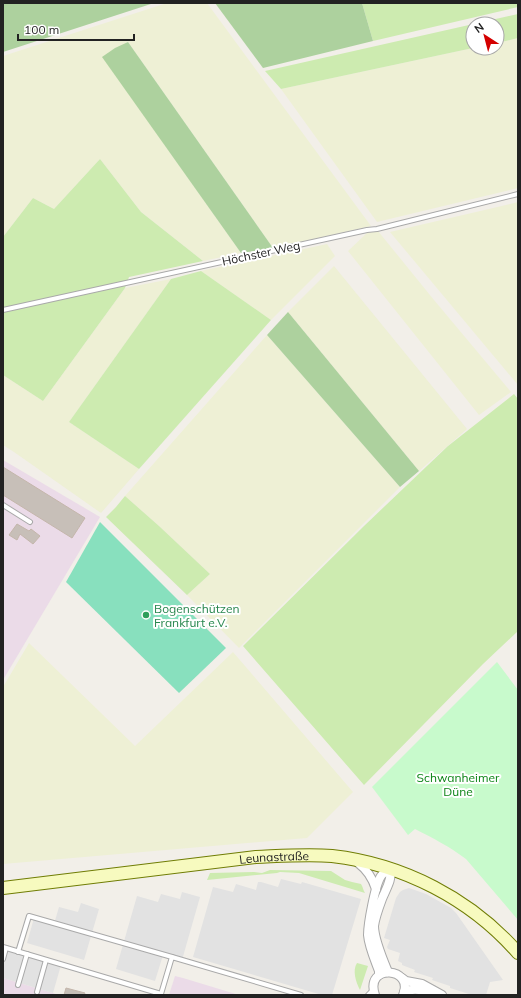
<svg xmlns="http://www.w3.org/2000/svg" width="521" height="998" font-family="Mulish,sans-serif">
<rect width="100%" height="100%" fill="#f2efe9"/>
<!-- industrial -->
<g fill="#ebdbe8">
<path d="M3,460L100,517L3,680Z"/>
<path d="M175,976L183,978L239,995H169Z"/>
<path d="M3,978L53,993L58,995H3Z"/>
</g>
<!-- farmland -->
<g fill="#eef0d5">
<path d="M167,3H207L371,226L273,248L128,42L103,57L241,253L203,261L141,212L100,159L54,209L33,198L3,237V56Z"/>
<path d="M518,38V188L377,222L281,89L473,48H497V43Z"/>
<path d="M518,202V385L390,232L476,212Z"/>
<path d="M378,231L434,300L511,392L479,415L348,251L368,232Z"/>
<path d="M327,244L335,256L271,320L201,271Z"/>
<path d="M334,266L467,429L419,471L288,312Z"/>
<path d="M171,279L69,422L139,469L101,513L14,452L3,445V375L43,401L125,288Z"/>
<path d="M267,335L400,487L239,648L187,595L210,574L159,526L125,496Z"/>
<path d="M29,643L135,746L233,652L353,792L307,838L3,864V687Z"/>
</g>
<!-- grass -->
<g fill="#cdebb0">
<path d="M362,3H518V7L373,41Z"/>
<path d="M518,14V38L497,43V24H473V48L281,89L265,71Z"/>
<path d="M100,159L141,212L203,261L129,277L125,288L43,401L3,375V237L33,198L54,209Z"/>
<path d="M201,271L271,320L139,469L69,422L171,279Z"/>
<path d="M514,394L518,399V631L483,664L364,785L243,646L364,526L448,446Z"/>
<path d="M125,496L159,526L210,574L187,595L106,517L116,507Z"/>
<path d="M270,870L331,871L345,880L352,882L361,884C363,887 363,890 365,893L299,873L280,872L277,873L207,880L210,873L254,872L262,873Z"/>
<path d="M357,963L368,966L360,990C356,983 352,970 357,963Z"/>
</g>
<!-- forest -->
<g fill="#add19e">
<path d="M3,3H154L3,52Z"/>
<path d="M215,3H362L373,41L263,68Z"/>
<path d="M128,42L273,248L241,253L102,57L115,48Z"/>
<path d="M288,312L419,471L400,487L267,335Z"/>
</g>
<!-- park -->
<path fill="#c8facc" d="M497,662L518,690V920L466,859C450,847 433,838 415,829L408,835L372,787Z"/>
<!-- pitch -->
<path fill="#88e0be" d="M100,522L226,648L179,693L66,582Z"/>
<!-- parking -->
<g fill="#e2e2e2">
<path d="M281,879L301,884L302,882L361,899L332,995H322L193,957L213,887L233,892L236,884L256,890L258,882H261L278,887Z"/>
<path d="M409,888L426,894L451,908L456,913L503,980L490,982L486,995H472L450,988V986L432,980L433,978L414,972L415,970L402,965V963L398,961L400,953L388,949L387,947L390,940L384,938L396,898L400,892L403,890Z"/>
<path d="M182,892L200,897L182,960L163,955L155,981L116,969L137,896L158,902L161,894L180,899Z"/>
<path d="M81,903L99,909L84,960L27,943L34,918L54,924L59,907L78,912Z"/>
<path d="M3,947L61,965L53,993L3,978Z"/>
</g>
<!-- building -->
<g fill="#c7bfb8" stroke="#c4b6ab">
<path d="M3,467L85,518L72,538L3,495Z"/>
<path d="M17,524L29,531L31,529L40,536L33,544L20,534L17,540L9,535Z"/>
<path d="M66,988L85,993L84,995H64Z"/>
</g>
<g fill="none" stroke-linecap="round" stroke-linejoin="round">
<defs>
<g id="lane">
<path d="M3,310L367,230L377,229L518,194"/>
<path d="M3,505L30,522"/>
<path d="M3,947L161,994L172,957L301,995"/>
<path d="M18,952L29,916L172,957"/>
<path d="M3,959L6,948"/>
<path d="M18,985L27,954"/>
<path d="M37,992L46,960"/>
<path d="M368,995L373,990"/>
</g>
<g id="street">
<path d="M357,862C367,870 372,877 376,889"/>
<path d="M379,975V971C375,960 369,947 368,935C368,924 375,885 381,876C383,873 387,871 391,869C392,880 386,889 382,899C379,907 375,918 374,926C374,939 383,960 388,972"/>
<path d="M402,978L406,981L422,984L442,995"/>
<path d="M404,992C413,988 423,990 432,993"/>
<path d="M375,995C364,963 415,967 403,995"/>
</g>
<g id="secondary">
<path id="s1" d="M3,888L256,857C281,856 307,854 332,856C403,864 471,899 518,953"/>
</g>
</defs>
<!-- lane casing -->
<use href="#lane" stroke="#a9a9a9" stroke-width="6"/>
<!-- street casing -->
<use href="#street" stroke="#a9a9a9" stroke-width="10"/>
<!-- secondary casing -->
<use href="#secondary" stroke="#707d05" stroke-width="14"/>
<!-- lane -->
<use href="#lane" stroke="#fff" stroke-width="4"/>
<!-- street -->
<use href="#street" stroke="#fff" stroke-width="8"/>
<!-- secondary -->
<use href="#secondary" stroke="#f7fabf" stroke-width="12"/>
</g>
<!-- markers -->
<circle fill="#2e9e5b" stroke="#fff" stroke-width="1.5" cx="146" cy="615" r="4"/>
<g text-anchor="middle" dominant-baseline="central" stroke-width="4" stroke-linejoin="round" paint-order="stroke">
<!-- street labels -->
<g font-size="12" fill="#222" stroke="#fff">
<text transform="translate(261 253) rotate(-12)">Höchster Weg</text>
<text stroke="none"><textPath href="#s1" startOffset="273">Leunastraße</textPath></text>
</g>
<!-- leisure labels -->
<g font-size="12" fill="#27864d" stroke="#fff" text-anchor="start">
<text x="154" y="608">Bogenschützen<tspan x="154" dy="14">Frankfurt e.V.</tspan></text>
</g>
<!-- park labels -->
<g font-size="12" fill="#0c8416" stroke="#fff">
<text x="458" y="777">Schwanheimer<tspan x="458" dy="14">Düne</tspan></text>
</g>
</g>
<!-- border -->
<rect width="521" height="998" fill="none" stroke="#222222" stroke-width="8"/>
<!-- north arrow -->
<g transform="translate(485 36) rotate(324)"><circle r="19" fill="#ffffff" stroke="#a7a7a7"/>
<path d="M0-3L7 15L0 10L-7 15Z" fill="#d40000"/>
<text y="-6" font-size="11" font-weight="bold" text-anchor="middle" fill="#222222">N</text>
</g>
<!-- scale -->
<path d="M18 34v6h116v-6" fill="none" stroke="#222222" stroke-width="2"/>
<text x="24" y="34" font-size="12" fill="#222222" stroke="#ffffff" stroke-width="3" paint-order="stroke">100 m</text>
</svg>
